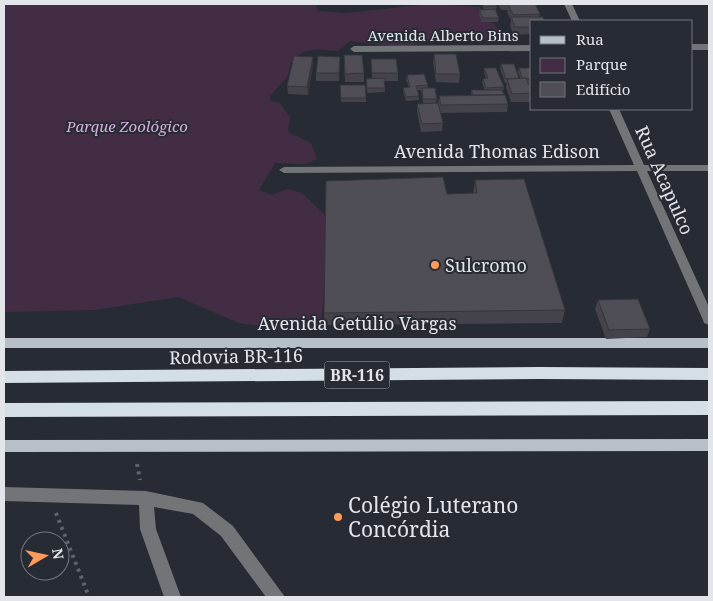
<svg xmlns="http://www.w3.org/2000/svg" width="713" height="601" font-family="'Noto Serif',serif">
<rect width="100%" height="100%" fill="#272b33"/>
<!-- green -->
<path fill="#432d45" d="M4,4H316L318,11L344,13L431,4L480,7C486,23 495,21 500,32L495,37L484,40H445L399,47L350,41L338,51C321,50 301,46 291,63C289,66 290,71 288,75C283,84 273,89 269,100L280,103L290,117L288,132L311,143L317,159L305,164L275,163L259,190L271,195L288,189L302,193L330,220L321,326L294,331L239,323L178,297L95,310L4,312Z"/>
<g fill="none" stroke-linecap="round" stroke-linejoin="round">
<!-- path -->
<g stroke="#60646b" stroke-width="4" stroke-dasharray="3 4.5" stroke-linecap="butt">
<path d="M137,464L140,480"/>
<path d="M56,513L89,597"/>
</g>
<!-- minor -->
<g fill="#717578" fill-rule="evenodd">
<path d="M564,4H572L580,21H572Z"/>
<rect x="692" y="44" width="17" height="6"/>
<path d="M532,45V51L354,52L350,49L354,46Z"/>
<path d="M609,109H619L644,165H709V171H647L709,307V325L704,323L703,320L637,171L284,173L279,170L284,167L634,165Z"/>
<path d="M4,487L146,491L203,503L233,526L285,597H266L221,536L193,514L154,507L156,529L181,597H164L140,529L139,505L4,501Z"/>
</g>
<!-- major -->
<g fill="#b7c0c6" fill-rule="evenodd">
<rect x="4" y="338" width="705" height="10"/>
<path d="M709,439V451L4,452V440Z"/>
</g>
<!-- highway -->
<g fill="#d3dee5" fill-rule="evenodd">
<path d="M539,367L709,368V380L539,379L4,383V371Z"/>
<path d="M709,401V415L4,417V403Z"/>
</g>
</g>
<!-- wall -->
<g fill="#44424a">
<path d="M482,4H495L497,6L496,10L499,18L498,22H482L479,14V10H484Z"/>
<path d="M498,4H536V6L540,14L539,17L532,21V34L513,35L510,25L511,20L507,12L508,10H501Z"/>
<path d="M434,54L460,74L459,83L436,82L433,62Z"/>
<path d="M344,55L364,73V82H345Z"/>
<path d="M340,57L339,81H316V73Z"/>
<path d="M371,59L398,73V81H385V92L367,93L366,79L372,78Z"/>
<path d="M501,64L519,78H520L518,72L519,68H532V83H528L532,84V102H511L506,87L507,83H505L500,68Z"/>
<path d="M313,65L308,95L288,94L287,86Z"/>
<path d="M484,68L504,87L503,91L508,104L507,112L441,113L443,123L442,131L421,132L417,112V104H438L439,96L471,95V90H485L482,83L483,79H486L484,72Z"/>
<path d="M407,75L428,85V88L437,99L436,103H423L421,90H417L419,96V100L406,101L403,92V88L409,87L406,80Z"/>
<path d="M340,85L366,98V102H341Z"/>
<path d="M475,180L565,310L562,323L324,325V313L447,194L473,193Z"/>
<path d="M598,300L650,329L647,337L606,339L595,309Z"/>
</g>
<!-- shaded-wall -->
<path fill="#37363c" d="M313,57V65L308,95L307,87Z"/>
<!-- building -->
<g fill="#4f4d56" stroke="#37363c">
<path d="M483,4H495L497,6L484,7Z"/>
<path d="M508,4H535L540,14L513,15Z"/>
<path d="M495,9L499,18H483L479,10Z"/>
<path d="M511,17H543L544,21H532V27H515Z"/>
<path d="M434,54H456L460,74H436Z"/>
<path d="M344,55H362L364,73L345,74Z"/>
<path d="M294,56L313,57L307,87L287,86Z"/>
<path d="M318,56L340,57L339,73H316Z"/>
<path d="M371,59H396L398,73H372Z"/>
<path d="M501,64H514L519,78L506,79Z"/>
<path d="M484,68H496L504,87L486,88L483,79L488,78Z"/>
<path d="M519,68H532V79L522,78Z"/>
<path d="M424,74L428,85L416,86L419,96L406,97L403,88L410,87L407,75Z"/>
<path d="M384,78L385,88H367L366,79Z"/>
<path d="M526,78L528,84H532V93L512,94L507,79Z"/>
<path d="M340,85H365L366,98H341Z"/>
<path d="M422,88H435L437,99H423Z"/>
<path d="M471,90H502L504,95H473Z"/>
<path d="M505,95L508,104L441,105L439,96Z"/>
<path d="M438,103L443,123L422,124L417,104Z"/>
<path d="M443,177L447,194L477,193L475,180L524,179L565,310L324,313L326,181Z"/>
<path d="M638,299L650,329L609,330L598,300Z"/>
</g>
<!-- markers -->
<g fill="#ff9b5a" stroke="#272b33" stroke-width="2">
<circle cx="435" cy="265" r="5"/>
<circle cx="338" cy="517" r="5"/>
</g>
<g text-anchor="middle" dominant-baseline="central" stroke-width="4" stroke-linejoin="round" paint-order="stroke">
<!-- far-street labels -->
<g font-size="15" fill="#e2e5ea" stroke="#272b33">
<text x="443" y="35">Avenida Alberto Bins</text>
</g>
<!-- far-park labels -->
<g font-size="15" font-style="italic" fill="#daadde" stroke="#272b33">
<text x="127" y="126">Parque Zoológico</text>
</g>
<!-- shield labels -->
<rect fill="#272b33" stroke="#aaadb3" stroke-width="1" x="324.5" y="361.5" width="65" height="27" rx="4"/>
<g font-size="16" font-weight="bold" fill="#e2e5ea">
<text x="357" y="375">BR-116</text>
</g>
<!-- street labels -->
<g font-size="18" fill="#e2e5ea" stroke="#272b33">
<text x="497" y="151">Avenida Thomas Edison</text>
<text transform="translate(665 180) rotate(66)">Rua Acapulco</text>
<text x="357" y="323">Avenida Getúlio Vargas</text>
<text transform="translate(236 356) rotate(-1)">Rodovia BR-116</text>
</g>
<!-- poi labels -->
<g font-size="18" fill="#e2e5ea" stroke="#272b33" text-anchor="start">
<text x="445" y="265">Sulcromo</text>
</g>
<!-- near-poi labels -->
<g font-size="21" fill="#e2e5ea" stroke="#272b33" text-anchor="start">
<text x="348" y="505">Colégio Luterano<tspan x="348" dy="24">Concórdia</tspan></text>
</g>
</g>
<!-- border -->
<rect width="713" height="601" fill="none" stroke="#e2e5ea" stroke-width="10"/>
<!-- legend -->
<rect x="530" y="20" width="162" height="90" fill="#272b33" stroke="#72757c"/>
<rect x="540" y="36" width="25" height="8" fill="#b7c0c6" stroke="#72757c"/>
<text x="576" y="45" font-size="15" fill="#e2e5ea">Rua</text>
<rect x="540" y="58" width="25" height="15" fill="#432d45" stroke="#72757c"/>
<text x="576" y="70" font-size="15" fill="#e2e5ea">Parque</text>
<rect x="540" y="82" width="25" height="15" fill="#4f4d56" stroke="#72757c"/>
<text x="576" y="95" font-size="15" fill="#e2e5ea">Edifício</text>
<!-- north arrow -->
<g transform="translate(45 556) rotate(81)"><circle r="24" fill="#272b33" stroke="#72757c"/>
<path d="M0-4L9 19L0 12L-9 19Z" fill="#ff9b5a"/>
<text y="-8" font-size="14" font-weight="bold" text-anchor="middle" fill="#e2e5ea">N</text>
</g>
</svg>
